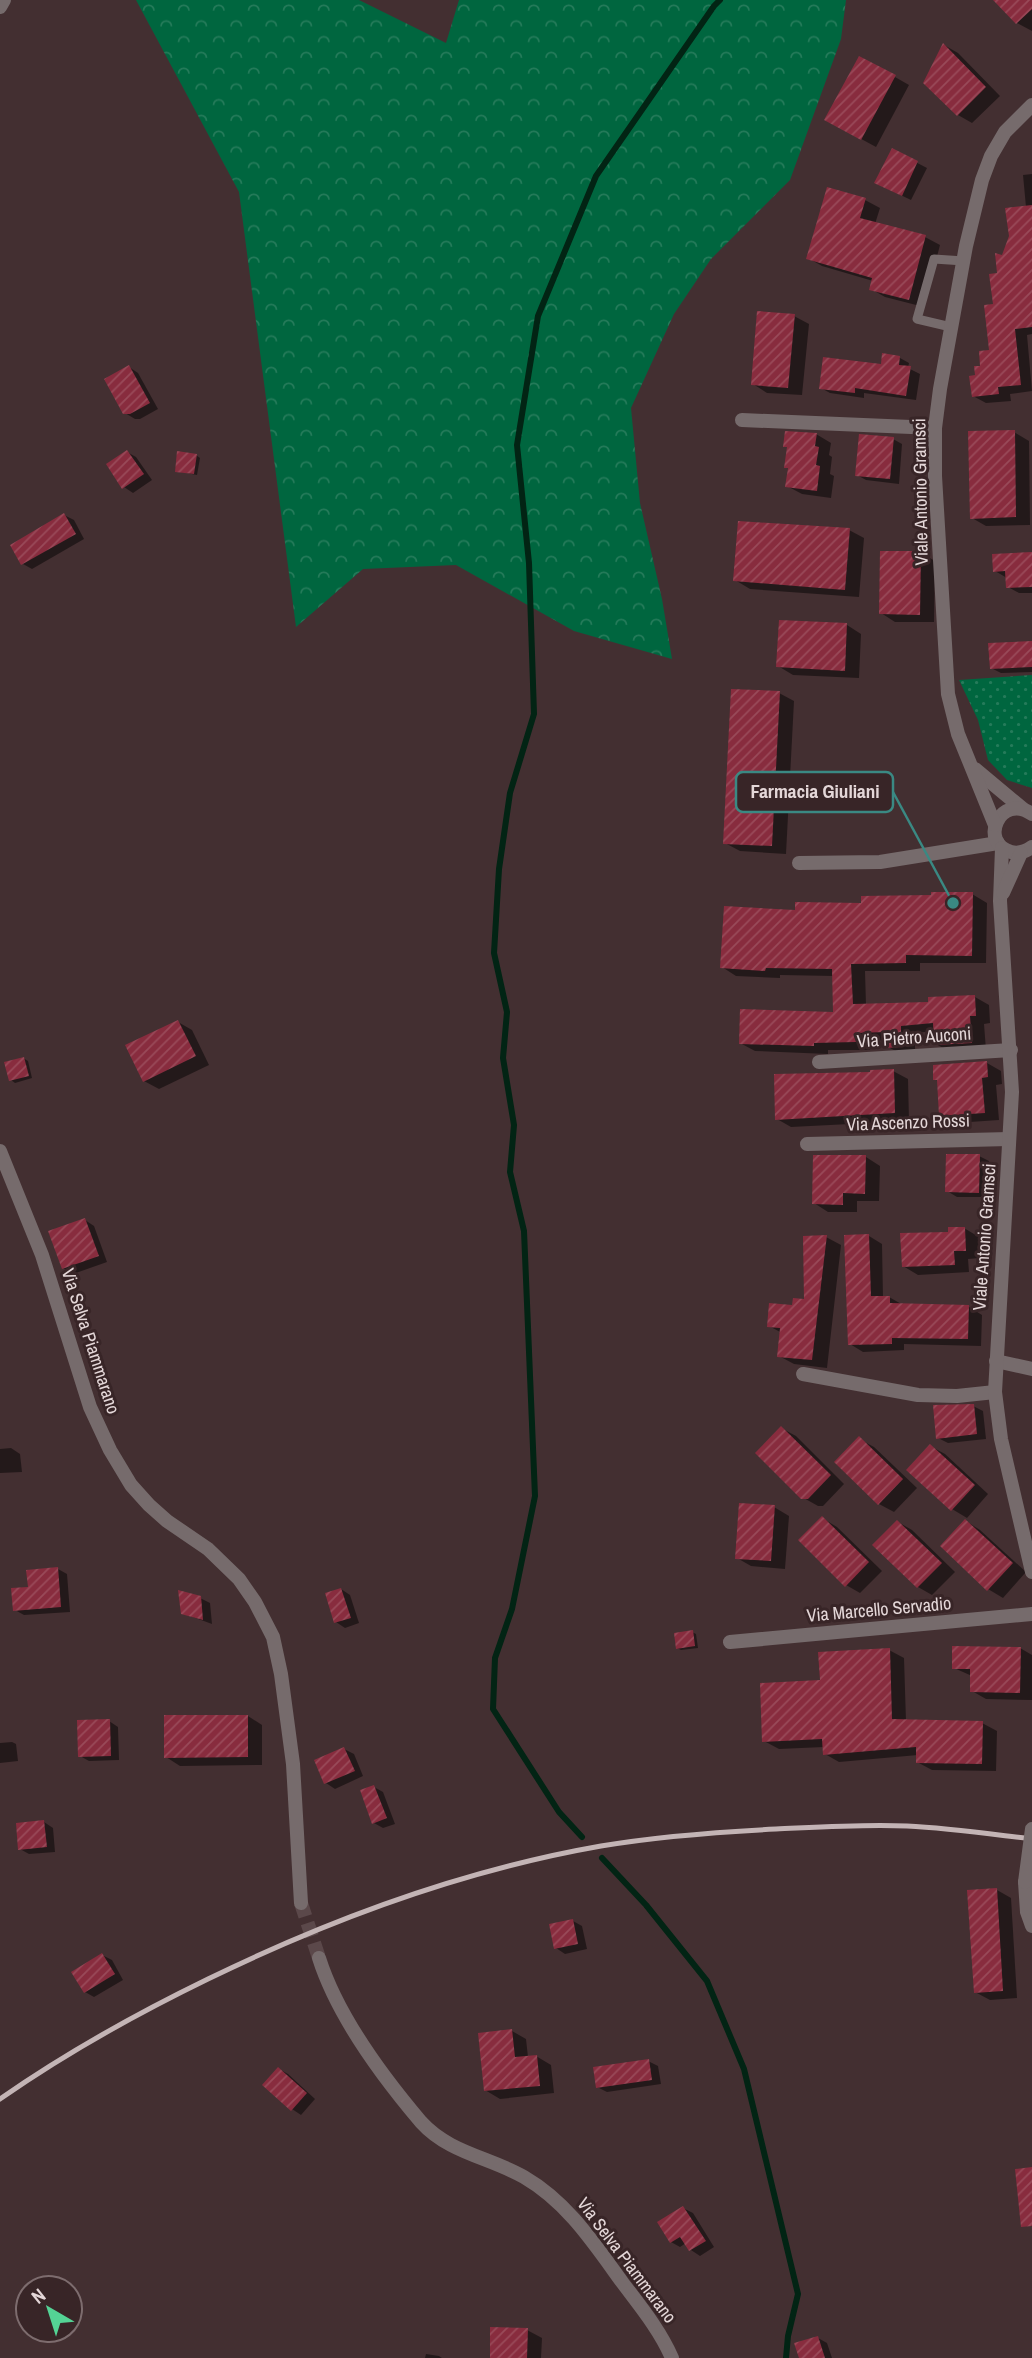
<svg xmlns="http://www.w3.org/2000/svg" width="1032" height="2358" font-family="'Archivo Narrow',sans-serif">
<defs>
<pattern id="forest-crowns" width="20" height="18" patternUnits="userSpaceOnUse" patternTransform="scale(1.75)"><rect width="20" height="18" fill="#00663f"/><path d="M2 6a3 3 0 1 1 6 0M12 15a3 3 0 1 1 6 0" fill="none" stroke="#257b5a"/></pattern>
<pattern id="park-dots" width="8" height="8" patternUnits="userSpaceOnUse" patternTransform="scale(1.75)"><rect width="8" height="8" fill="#00663f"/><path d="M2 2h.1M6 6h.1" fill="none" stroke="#257b5a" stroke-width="1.8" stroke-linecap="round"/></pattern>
<pattern id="building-hatch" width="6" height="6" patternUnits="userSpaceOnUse" patternTransform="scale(1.75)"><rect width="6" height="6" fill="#882c3e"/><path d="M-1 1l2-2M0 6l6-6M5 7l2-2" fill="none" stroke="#994a59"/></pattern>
</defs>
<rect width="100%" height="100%" fill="#432f31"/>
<!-- forest -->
<path fill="url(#forest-crowns)" d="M136,0H359L446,43L459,0H846L841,39L790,180L711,259L674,314L631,408L640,503L662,599L672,659L574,631L456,565L363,569L296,627L239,192Z"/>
<!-- park -->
<path fill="url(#park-dots)" d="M1032,675V788L1007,780L988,760L978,720L959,680Z"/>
<!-- shadow -->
<g fill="#0007">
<path d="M996,0H1032V31L1017,23Z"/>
<path d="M944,45L958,53L1000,96L972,123L958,115Z"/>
<path d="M895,77L909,85L876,147L841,128Z"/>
<path d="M892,150L927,168L911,200L886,188Z"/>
<path d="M1032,174V334L1027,335L1032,391L1010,394L1011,401L986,403L973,396L977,377L991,351L995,306L1003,257L1026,207L1023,175Z"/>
<path d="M865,200L880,208L875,224L925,237L940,245L924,307L885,297L871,289L873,281L822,266L808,258Z"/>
<path d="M794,316L809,324L802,395L767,393L753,384Z"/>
<path d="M900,358L909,363L908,368L920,374L916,400L864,393V398L830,393L821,388Z"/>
<path d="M129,367L138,373L158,409L140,419H135L125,413Z"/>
<path d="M1014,432L1029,441L1030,525L986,526L972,518Z"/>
<path d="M816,434L831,443L829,455L832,457L830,474L834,476L831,498L802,494L787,486L789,448L785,446Z"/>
<path d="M893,439L902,444L899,484L866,480L857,475Z"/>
<path d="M127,452L136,457L152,480L133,493L124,487Z"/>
<path d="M196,455L200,458L197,475L176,471Z"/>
<path d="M64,515L74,520L84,539L32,569L23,564Z"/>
<path d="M849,530L864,538L859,597L750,589L735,580Z"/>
<path d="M921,553L935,561L934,622H895L881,613Z"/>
<path d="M1032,553V593H1019L1008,587L1007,578L995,571Z"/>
<path d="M847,625L861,634L859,678L793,675L778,666Z"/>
<path d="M1032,643V672L1001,673L991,668Z"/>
<path d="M779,693L794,701L786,854L740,851L725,843Z"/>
<path d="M972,894L987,903L986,963H920V971H865L866,1005L930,1004L975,997L989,1005L990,1023L984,1024L986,1050L950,1052L936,1044L935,1031L915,1033V1055H903L888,1047V1040L870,1041V1050H828V1054L755,1051L740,1043L834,1014V976L780,975V978L736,976L722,967L796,912Z"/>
<path d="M178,1022L192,1030L209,1065L159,1089L144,1081Z"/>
<path d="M23,1058L28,1061L32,1078L15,1083L11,1080Z"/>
<path d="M987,1063L1001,1071L1002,1084L996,1085L999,1120L955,1123L941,1115L939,1082L935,1079Z"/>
<path d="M893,1071L908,1079L909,1121L791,1127L777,1119L872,1074Z"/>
<path d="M979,1156L989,1161L988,1197H957L947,1191Z"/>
<path d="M866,1157L880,1166L879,1201H857V1212H828L814,1203Z"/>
<path d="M85,1220L94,1226L107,1262L73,1274L63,1268Z"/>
<path d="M964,1228L979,1237L980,1258L968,1259L969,1272L918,1275L903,1266L950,1234Z"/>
<path d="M869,1236L882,1244L883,1298L889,1297L903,1305L969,1307L982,1315L981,1346L904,1344V1350L863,1352L850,1344Z"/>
<path d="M826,1237L841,1245L827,1368L794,1364L779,1356L782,1333L769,1326L806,1301Z"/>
<path d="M973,1406L983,1411L986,1439L948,1443L938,1438Z"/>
<path d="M781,1428L796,1436L844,1484L823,1506H818L802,1497Z"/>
<path d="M859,1439L874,1447L917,1488L894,1512L879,1504L836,1462Z"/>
<path d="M930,1446L945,1454L988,1494L967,1518L952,1509Z"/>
<path d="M11,1448L20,1454L22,1472L0,1473V1449Z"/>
<path d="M774,1507L789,1516L785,1569L751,1566L737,1558Z"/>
<path d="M822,1518L837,1527L882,1571L860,1593L846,1585Z"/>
<path d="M966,1521L980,1530L1026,1572L1003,1598L988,1589Z"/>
<path d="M898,1522L912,1530L955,1572L932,1595L918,1587Z"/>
<path d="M58,1569L67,1574L70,1612L24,1615L15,1610L29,1589Z"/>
<path d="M341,1589L350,1595L359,1623L345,1628L336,1622Z"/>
<path d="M200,1598L210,1603L212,1624L182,1613Z"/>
<path d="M692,1632L696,1634L698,1648L681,1650L677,1648Z"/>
<path d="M1020,1648L1032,1655V1700L986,1699L972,1691V1676L954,1668Z"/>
<path d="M889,1650L904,1658L906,1721L982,1723L997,1731L996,1771L932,1770L917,1762L918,1755L839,1762L825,1754L824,1747L779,1749L764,1741Z"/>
<path d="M248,1716L262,1725V1765L180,1766L166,1757Z"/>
<path d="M109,1721L118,1727L119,1760L89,1761L80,1756Z"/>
<path d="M12,1742L16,1744L18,1761L0,1763V1743Z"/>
<path d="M344,1749L354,1754L363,1776L335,1789L326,1783Z"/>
<path d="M374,1787L383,1792L395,1824L383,1828L374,1823Z"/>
<path d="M44,1822L53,1828L55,1852L29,1854L20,1849Z"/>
<path d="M997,1890L1011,1898L1017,1998L990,2000L975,1992Z"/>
<path d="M573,1921L582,1926L587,1949L565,1954L556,1948Z"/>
<path d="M102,1955L112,1960L123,1980L94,1997L85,1992Z"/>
<path d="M512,2031L526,2039L528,2057L536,2056L551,2065L554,2093L500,2099L485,2090Z"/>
<path d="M648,2061L658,2066L661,2084L607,2092L597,2087Z"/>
<path d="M279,2069L288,2074L315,2099L301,2115L292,2109Z"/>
<path d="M683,2208L693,2213L714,2247L700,2256L691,2250L686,2243L680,2247L671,2242Z"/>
<path d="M527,2330L542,2338L541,2358H492Z"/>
<path d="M818,2338L827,2343L832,2358H800Z"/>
<path d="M426,2354L439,2356L442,2358H425Z"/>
</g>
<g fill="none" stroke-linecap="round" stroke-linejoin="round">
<!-- stream -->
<g stroke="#022414" stroke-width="6">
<path d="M582,1837L559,1812L493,1709L495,1658L512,1609L535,1496L524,1231L510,1172L514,1125L503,1058L507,1012L494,953L499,869L510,793L534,714L529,563L517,445L538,316L596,176L714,6L720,0"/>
<path d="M602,1858L646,1905L707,1981L744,2069L798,2294L788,2336L786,2358"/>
</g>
</g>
<!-- building -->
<g fill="url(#building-hatch)">
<path d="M993,0H1032V9L1016,24Z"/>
<path d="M943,43L986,87L957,116L923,83Z"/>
<path d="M859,56L896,75L861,140L824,120Z"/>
<path d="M892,148L918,161L902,196L874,183Z"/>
<path d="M827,187L866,198L860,218L926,235L909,300L869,290L872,278L806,259Z"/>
<path d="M1032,205V327L1015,329L1021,385L998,387L999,394L972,397L969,376L975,375L974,366H980L979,351L989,350L984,305L993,304L989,274L997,273L995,253L1002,255L1009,236L1005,208Z"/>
<path d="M757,311L795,314L788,388L751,385Z"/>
<path d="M882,353L900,356L899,365L911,366L906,396L855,388V393L819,389L823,357L881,364Z"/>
<path d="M129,365L150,403L130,414H123L104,379Z"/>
<path d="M1015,430L1016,517L970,519L968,431Z"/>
<path d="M785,431L817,433L815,446L819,447L816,465L820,466L817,491L785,487L788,468H784L787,447H783Z"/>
<path d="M859,434L894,437L890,479L855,476Z"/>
<path d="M127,450L144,474L122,489L106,464Z"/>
<path d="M177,451L197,454L194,474L175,472Z"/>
<path d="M64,513L76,534L21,565L10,545Z"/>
<path d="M738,521L850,528L845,590L733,581Z"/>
<path d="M880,551H921L920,615L879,614Z"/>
<path d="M1032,552V587L1006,588L1005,571L993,572L992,554Z"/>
<path d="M779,620L847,623L845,671L776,667Z"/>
<path d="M1032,641V667L990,669L988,643Z"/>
<path d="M731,689L780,691L772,846L723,844Z"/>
<path d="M931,892H973L972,956L906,955V963L851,964L853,1004L928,1002V997L975,995L976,1016H970L972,1043L934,1045L933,1023L901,1026V1047L887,1048L886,1032L856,1033V1042L814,1043V1046L739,1044L740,1009L833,1012L832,969L766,968L765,971L720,968L724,906L795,910V902L861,903V896L931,895Z"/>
<path d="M178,1020L196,1056L143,1082L125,1045Z"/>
<path d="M24,1057L29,1076L9,1081L4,1062Z"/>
<path d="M987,1061L988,1077L982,1078L985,1113L939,1116L937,1080H933V1065Z"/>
<path d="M894,1069L895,1113L775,1120L774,1074L870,1072V1070Z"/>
<path d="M946,1154H980L979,1193L945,1192Z"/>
<path d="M813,1155H866L865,1194L843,1193V1205L812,1204Z"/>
<path d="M85,1218L99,1256L62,1269L48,1231Z"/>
<path d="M948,1227H965L966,1251H954L955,1265L902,1267L900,1233L948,1232Z"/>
<path d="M869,1234L871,1296H890V1303L969,1305L968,1339L892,1338V1344L848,1345L844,1235Z"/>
<path d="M827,1235L812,1360L777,1357L780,1328L767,1327L769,1303L792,1305L793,1298L804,1299L803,1236Z"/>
<path d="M974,1404L977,1434L936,1439L933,1405Z"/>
<path d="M781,1426L831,1475L808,1499H801L755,1453Z"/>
<path d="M859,1436L903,1479L878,1505L834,1462Z"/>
<path d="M930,1444L975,1485L951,1511L906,1470Z"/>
<path d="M739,1503L775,1505L771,1561L735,1559Z"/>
<path d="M822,1516L869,1562L845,1587L798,1540Z"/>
<path d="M965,1519L1013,1563L987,1591L940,1546Z"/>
<path d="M897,1520L942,1563L917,1588L872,1545Z"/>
<path d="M58,1567L61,1607L13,1611L11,1588L28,1587L26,1570Z"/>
<path d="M341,1588L351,1618L334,1623L325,1593Z"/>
<path d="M178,1590L201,1596L203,1620L181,1614Z"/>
<path d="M693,1630L695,1646L676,1649L674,1633Z"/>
<path d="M952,1646L1021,1647L1020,1693L970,1692V1669H952Z"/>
<path d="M890,1648L892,1719L983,1721L982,1764L916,1763V1747L823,1755L822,1739L762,1742L760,1683L820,1680L818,1652Z"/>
<path d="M164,1715H248V1757L164,1758Z"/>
<path d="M110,1719L111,1756L78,1757L77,1720Z"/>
<path d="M344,1747L355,1771L324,1784L314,1760Z"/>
<path d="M374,1785L387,1818L372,1824L360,1790Z"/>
<path d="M44,1820L47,1847L18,1850L16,1823Z"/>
<path d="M997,1888L1003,1991L974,1993L967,1890Z"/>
<path d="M573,1919L578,1944L554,1949L549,1924Z"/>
<path d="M102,1953L115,1974L84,1993L71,1972Z"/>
<path d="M512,2029L515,2057L537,2055L540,2086L484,2091L478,2033Z"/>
<path d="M649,2059L652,2080L596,2088L593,2067Z"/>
<path d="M278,2067L307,2093L291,2111L262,2085Z"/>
<path d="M1032,2167V2226L1021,2227L1015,2169Z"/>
<path d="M683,2206L706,2241L689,2251L680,2237L670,2243L657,2222Z"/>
<path d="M490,2327L528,2328L527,2358H490Z"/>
<path d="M818,2336L825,2358H799L794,2343Z"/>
</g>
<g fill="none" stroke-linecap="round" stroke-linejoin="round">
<!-- tertiary-tunnel -->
<path stroke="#5b484a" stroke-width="14" stroke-dasharray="14 7" stroke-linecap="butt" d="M301,1903L319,1958"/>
<!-- service -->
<path stroke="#766b6c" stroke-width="9" d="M951,327L917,319L934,259L964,261"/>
<!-- minor -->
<g stroke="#766b6c" stroke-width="14">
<path d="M0,7L4,0"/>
<path d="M742,420L935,428"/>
<path d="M799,863L880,862L998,843"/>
<path d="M819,1062L1011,1050"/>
<path d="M807,1144L1009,1139"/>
<path d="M996,1361L1032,1369"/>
<path d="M803,1374L918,1395L957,1396L995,1392"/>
<path d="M730,1642L1032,1614"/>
</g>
<!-- tertiary -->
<g stroke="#766b6c" stroke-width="14">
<path d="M975,769L1023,809"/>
<path d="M1032,814C1000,792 978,843 1011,852C1019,854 1025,852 1032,847"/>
<path d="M995,825L958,734L948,694L935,476V428L940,389L966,246L982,180L991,156L1005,132L1032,105"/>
<path d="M1002,848L1000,901L1012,1092L995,1392L1001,1439L1032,1572"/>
<path d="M1003,893L1021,853"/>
<path d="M0,1151L42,1255L90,1407L110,1450L131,1485L149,1505L167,1521L208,1549L239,1579L255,1602L273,1637L281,1674L293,1764L301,1903"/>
<path d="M1025,1882L1027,1912L1032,1926"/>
<path d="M319,1958C337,2015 382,2076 421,2122C449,2153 489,2157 524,2177C567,2202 593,2242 622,2282C640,2306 660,2330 672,2358"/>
</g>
<!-- rail -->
<path stroke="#c3b4b5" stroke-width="5" d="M0,2099C66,2053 136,2014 208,1979C333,1918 464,1870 601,1846C659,1836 717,1832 776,1829C819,1827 863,1824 907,1826C949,1828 990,1834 1032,1839"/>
<!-- tertiary-bridge -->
<path stroke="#766b6c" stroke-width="14" d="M1025,1882L1032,1829"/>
</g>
<g text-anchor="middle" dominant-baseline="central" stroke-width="6" stroke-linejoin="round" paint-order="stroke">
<!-- street labels -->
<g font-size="18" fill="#e4d7d8" stroke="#382527">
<text transform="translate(920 492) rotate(-91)">Viale Antonio Gramsci</text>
<text transform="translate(914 1037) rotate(-4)">Via Pietro Auconi</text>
<text transform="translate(908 1122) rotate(-2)">Via Ascenzo Rossi</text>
<text transform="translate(984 1237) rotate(-86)">Viale Antonio Gramsci</text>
<text transform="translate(91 1341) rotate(72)">Via Selva Piammarano</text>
<text transform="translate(879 1609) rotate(-5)">Via Marcello Servadio</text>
<text transform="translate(627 2260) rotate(53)">Via Selva Piammarano</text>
</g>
</g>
<!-- callouts -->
<path fill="none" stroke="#3a8983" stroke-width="2.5" d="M953 903L893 792"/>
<circle fill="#3a8983" stroke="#382527" stroke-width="2.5" cx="953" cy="903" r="7"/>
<rect fill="#382527" stroke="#3a8983" stroke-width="2.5" x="736" y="772" width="157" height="40" rx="7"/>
<g font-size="19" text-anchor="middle" font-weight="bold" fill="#e4d7d8">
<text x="815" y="798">Farmacia Giuliani</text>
</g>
<!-- north arrow -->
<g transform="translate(49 2309) rotate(321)"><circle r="33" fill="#382527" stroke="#7d6c6e" stroke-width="2"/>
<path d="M0-5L12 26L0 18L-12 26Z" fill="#54d395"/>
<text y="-10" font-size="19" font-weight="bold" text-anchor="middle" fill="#e4d7d8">N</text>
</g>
</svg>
